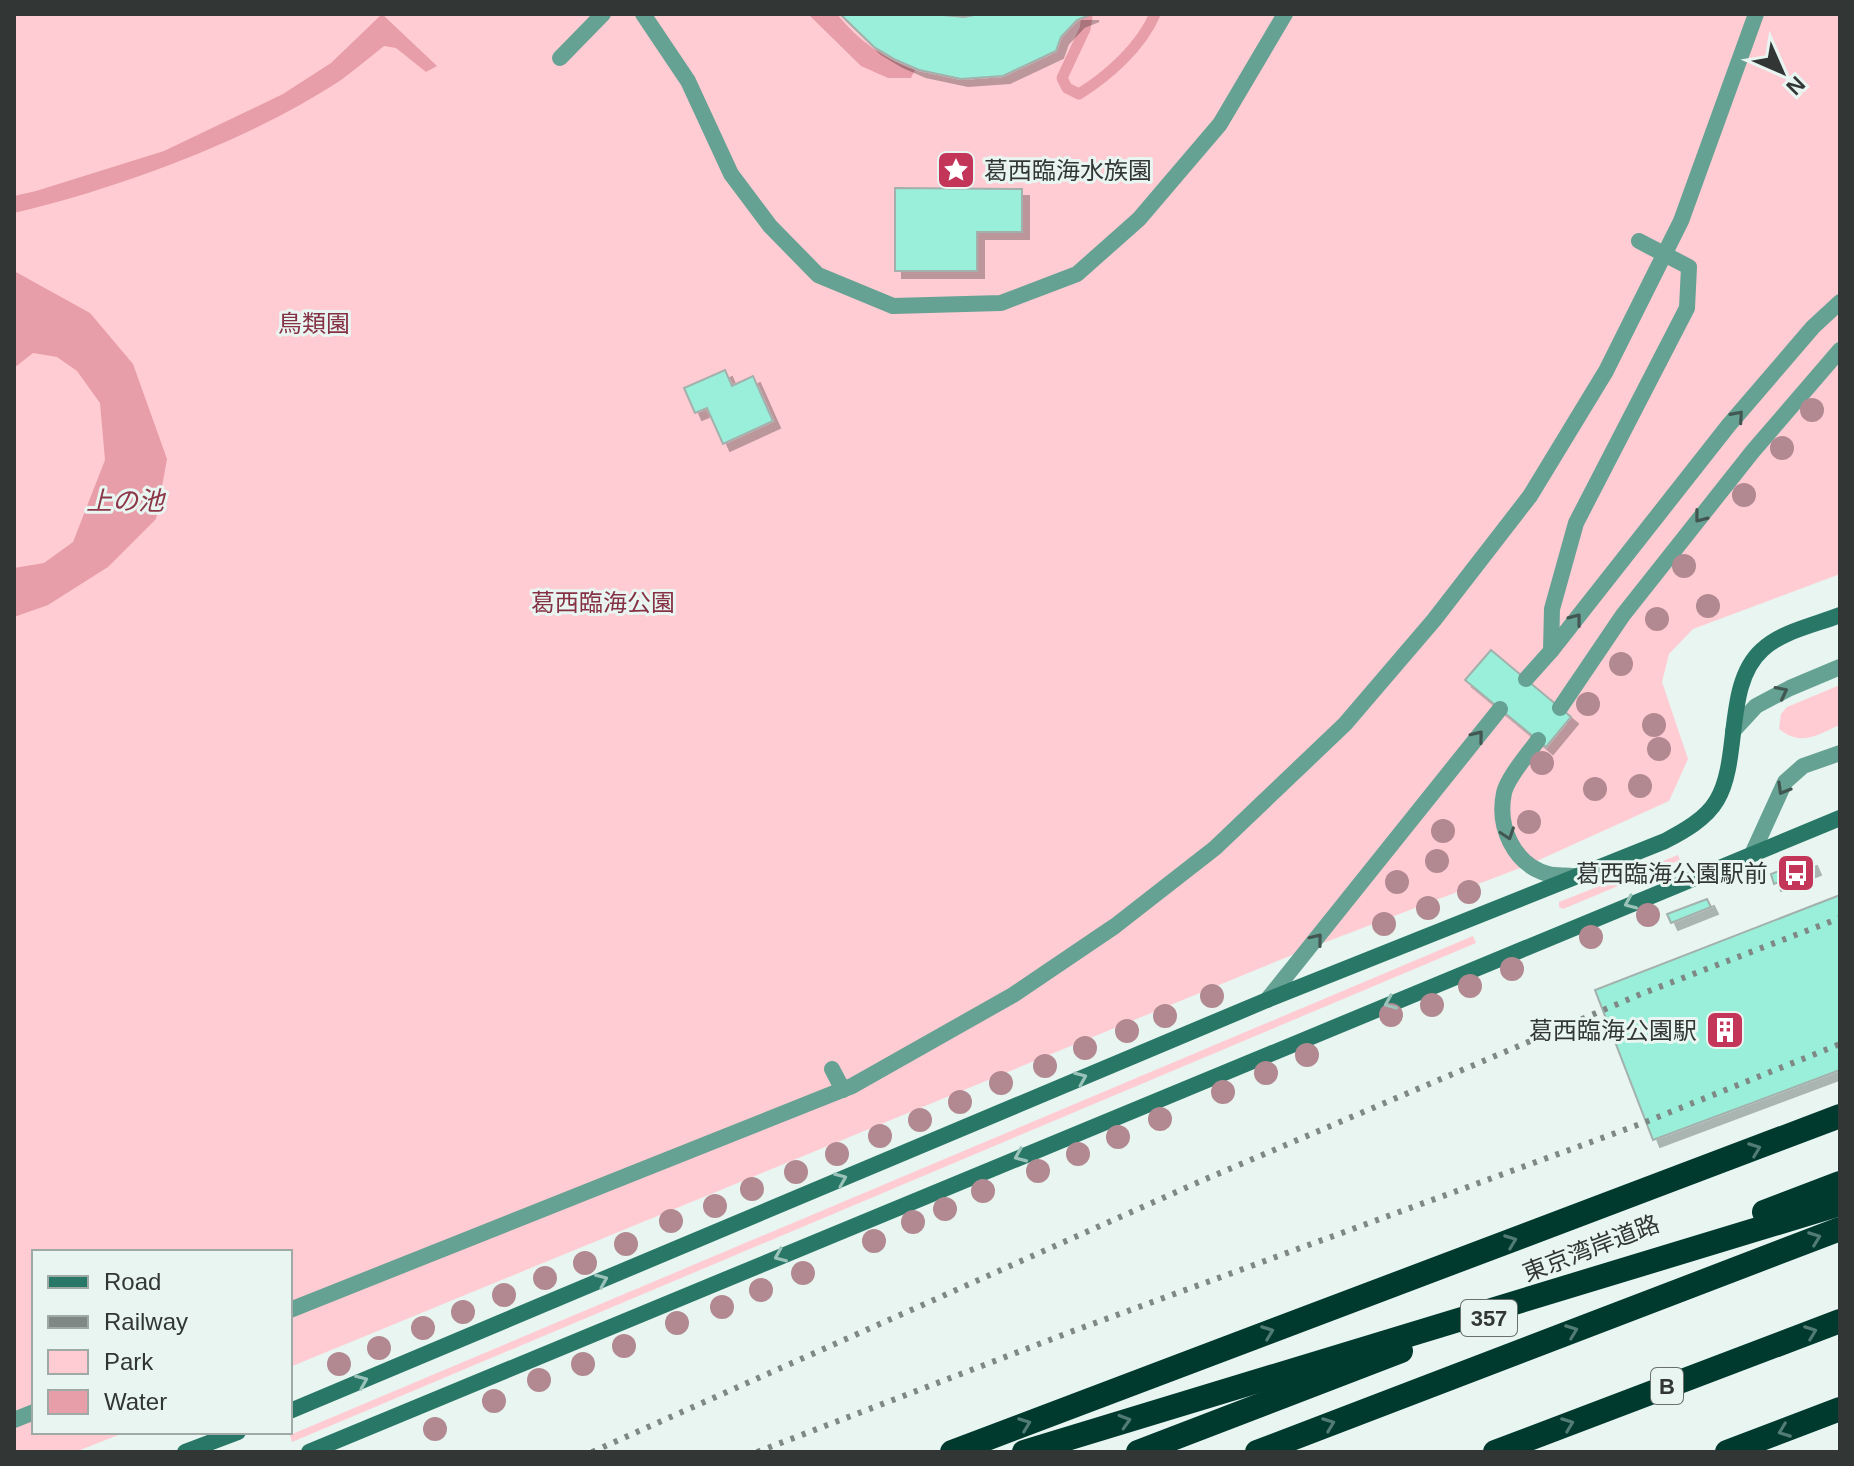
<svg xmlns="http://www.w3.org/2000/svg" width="1854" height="1466" font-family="Helvetica,'Noto Sans JP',sans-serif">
<defs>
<filter id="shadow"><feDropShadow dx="7" dy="7" stdDeviation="0" flood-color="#0004"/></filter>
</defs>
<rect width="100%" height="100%" fill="#e8f5f1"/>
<!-- green -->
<g fill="#ffccd3">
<path d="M14,14H1840V574L1693,629L1669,654L1662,682L1688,759L1669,801L1528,865L1297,953L290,1367V1252H34V1432H126L75,1452H14Z"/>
<path d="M1840,685V725C1816,735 1802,747 1779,729L1781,714L1787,707Z"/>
<path d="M1678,855L1680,860L1563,909L1559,907V902Z"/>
<path d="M1473,936L1476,943L292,1442L290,1435Z"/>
</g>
<!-- water -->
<g fill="#e79ea8">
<path d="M382,14L437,66L426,72L396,48L384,46C370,57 356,69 341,80C250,140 120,188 14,213V196L36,191L164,151L283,94L331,63Z"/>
<path d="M808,14H837C859,41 883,58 915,70L911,78H888L861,66Z"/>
<path d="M14,271L90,313L133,364L167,459L156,519L108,567L48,605L14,617V568L44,563L73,542L105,460L100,403L77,371L57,357L33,353L14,368Z"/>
</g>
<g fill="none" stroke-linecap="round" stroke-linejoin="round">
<!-- stream -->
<path stroke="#e79ea8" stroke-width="11" d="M1087,17L1085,29L1062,78L1067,88L1079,94C1108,76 1141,47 1155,14"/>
</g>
<!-- building -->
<g fill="#99efd9" stroke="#a3b0ac" stroke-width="2" filter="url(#shadow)">
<path d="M840,14H933L964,17L979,14H1092L1077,20L1061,37L1056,51L1003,76L961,79L919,70L896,60L874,47Z"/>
<path d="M895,188L1022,189V232H977V271H895Z"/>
<path d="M725,370L732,386L753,376L773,421L723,444L707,408L695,413L684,388Z"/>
<path d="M1491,650L1571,717L1546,747L1465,680Z"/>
<path d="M1810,859L1814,868L1774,884L1771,874Z"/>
<path d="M1840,895V1070L1653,1140L1595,990Z"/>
<path d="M1707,899L1711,907L1671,923L1667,914Z"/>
</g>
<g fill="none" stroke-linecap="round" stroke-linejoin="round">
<!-- lane -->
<g stroke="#66a293" stroke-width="16">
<path d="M643,14L688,81L731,174L770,226L818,275L893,306L1001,303L1077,274L1139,219L1220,124L1285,14"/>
<path d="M560,58L603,14"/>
<path d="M1551,651L1552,609L1576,523L1687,308L1689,267L1639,241"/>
<path d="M1526,679L1551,651L1728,426L1813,327L1840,302"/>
<path d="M1560,708L1623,615L1753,451L1840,350"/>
<path d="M1733,731L1756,706L1790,688L1840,667"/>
<path d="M1538,740C1529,753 1507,778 1504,793C1497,826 1513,864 1548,874C1555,876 1565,875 1573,876"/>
<path d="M1753,852L1785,782L1803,766L1840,753"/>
<path d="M1267,1000L1500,709"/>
<path d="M832,1069L843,1090"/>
<path d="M290,1310L852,1086L1013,995L1115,926L1215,848L1345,724L1434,620L1530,496L1606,371L1681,221L1756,14"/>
<path d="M14,1420L34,1412"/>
</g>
<!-- secondary -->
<g stroke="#297867" stroke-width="16">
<path d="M290,1411L1267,1000L1665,841C1684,831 1706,819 1717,800C1741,760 1724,684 1762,650C1782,631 1815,625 1840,615"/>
<path d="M185,1452L238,1432"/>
<path d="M309,1452L1840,818"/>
</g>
<!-- highway -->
<g stroke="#003a2f" stroke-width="24">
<path d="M1764,1212L1840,1183"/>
<path d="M952,1452L1840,1116"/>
<path d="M1024,1452L1840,1204"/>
<path d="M1138,1452L1401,1351"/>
<path d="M1257,1452L1840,1229"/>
<path d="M1495,1452L1840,1321"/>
<path d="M1727,1452L1840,1409"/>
</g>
<!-- rail -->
<g stroke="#7f8885" stroke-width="6" stroke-dasharray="4 8" stroke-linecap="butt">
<path d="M592,1452L1201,1181L1641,994L1840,918"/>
<path d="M757,1452L1073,1331L1643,1123L1840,1044"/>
</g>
</g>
<!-- trees -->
<g fill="#b28991">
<circle cx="1812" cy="410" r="12"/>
<circle cx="1782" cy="448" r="12"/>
<circle cx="1744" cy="495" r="12"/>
<circle cx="1684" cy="566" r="12"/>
<circle cx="1708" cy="606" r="12"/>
<circle cx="1657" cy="619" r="12"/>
<circle cx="1621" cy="664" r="12"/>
<circle cx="1588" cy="704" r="12"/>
<circle cx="1654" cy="725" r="12"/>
<circle cx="1659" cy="749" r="12"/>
<circle cx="1542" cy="763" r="12"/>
<circle cx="1640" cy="786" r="12"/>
<circle cx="1595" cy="789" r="12"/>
<circle cx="1529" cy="822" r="12"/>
<circle cx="1443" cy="831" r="12"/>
<circle cx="1437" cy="861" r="12"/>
<circle cx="1397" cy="882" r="12"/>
<circle cx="1469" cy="892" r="12"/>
<circle cx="1428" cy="908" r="12"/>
<circle cx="1648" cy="915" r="12"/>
<circle cx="1384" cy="924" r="12"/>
<circle cx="1591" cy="937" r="12"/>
<circle cx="1512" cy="969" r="12"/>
<circle cx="1470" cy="986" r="12"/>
<circle cx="1212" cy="996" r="12"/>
<circle cx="1432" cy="1005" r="12"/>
<circle cx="1391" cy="1015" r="12"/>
<circle cx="1165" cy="1016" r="12"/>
<circle cx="1127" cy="1031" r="12"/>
<circle cx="1085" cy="1048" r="12"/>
<circle cx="1307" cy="1055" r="12"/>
<circle cx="1045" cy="1066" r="12"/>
<circle cx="1266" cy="1073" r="12"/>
<circle cx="1001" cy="1083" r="12"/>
<circle cx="1223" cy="1092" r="12"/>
<circle cx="960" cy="1102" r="12"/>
<circle cx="1160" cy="1119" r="12"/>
<circle cx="920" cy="1120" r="12"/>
<circle cx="880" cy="1136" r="12"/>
<circle cx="1118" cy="1137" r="12"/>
<circle cx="837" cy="1154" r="12"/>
<circle cx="1078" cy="1154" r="12"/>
<circle cx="1038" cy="1171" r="12"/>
<circle cx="796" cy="1172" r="12"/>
<circle cx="752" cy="1189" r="12"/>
<circle cx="983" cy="1191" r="12"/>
<circle cx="715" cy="1206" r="12"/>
<circle cx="945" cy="1209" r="12"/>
<circle cx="671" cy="1221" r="12"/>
<circle cx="913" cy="1222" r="12"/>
<circle cx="874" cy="1241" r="12"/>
<circle cx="626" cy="1244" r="12"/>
<circle cx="585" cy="1263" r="12"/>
<circle cx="803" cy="1273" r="12"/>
<circle cx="545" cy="1278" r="12"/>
<circle cx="761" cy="1290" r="12"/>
<circle cx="504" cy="1295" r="12"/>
<circle cx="722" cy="1307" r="12"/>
<circle cx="463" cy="1312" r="12"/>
<circle cx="677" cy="1323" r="12"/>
<circle cx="423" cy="1328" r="12"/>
<circle cx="624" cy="1346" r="12"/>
<circle cx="379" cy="1348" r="12"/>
<circle cx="339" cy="1364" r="12"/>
<circle cx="583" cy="1364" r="12"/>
<circle cx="539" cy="1380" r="12"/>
<circle cx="494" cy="1401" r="12"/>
<circle cx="435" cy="1429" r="12"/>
</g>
<!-- one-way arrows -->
<defs><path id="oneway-chevron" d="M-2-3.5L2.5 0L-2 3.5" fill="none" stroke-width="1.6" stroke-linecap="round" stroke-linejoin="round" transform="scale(2)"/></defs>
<g stroke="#425752">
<use href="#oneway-chevron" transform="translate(1738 416) rotate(-49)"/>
<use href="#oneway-chevron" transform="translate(1700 517) rotate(128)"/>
<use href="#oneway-chevron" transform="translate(1576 619) rotate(-52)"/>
<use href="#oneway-chevron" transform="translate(1782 692) rotate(-27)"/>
<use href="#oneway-chevron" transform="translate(1478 736) rotate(-51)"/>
<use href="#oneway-chevron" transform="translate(1783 789) rotate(120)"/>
<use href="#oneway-chevron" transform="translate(1508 834) rotate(71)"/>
<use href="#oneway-chevron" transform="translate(1317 939) rotate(-51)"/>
</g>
<g stroke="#9cc3ba">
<use href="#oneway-chevron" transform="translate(1630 903) rotate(157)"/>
<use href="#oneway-chevron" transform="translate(1390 1003) rotate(157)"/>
<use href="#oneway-chevron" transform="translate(1081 1078) rotate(-23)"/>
<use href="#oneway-chevron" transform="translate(1020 1156) rotate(157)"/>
<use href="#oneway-chevron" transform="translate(841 1179) rotate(-23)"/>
<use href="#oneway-chevron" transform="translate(780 1256) rotate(157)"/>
<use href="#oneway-chevron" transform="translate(602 1280) rotate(-23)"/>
<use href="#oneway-chevron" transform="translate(362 1381) rotate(-23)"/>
</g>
<g stroke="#517b73">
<use href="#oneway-chevron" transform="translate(1755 1149) rotate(-21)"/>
<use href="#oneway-chevron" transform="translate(1815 1238) rotate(-21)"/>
<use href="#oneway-chevron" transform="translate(1511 1241) rotate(-21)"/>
<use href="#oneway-chevron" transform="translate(1572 1331) rotate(-21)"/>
<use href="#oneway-chevron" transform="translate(1268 1332) rotate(-21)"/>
<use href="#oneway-chevron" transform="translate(1811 1332) rotate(-21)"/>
<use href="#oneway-chevron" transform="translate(1125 1421) rotate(-17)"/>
<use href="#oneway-chevron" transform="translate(1025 1424) rotate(-21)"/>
<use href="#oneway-chevron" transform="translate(1329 1424) rotate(-21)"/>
<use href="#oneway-chevron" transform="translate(1568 1424) rotate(-21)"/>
<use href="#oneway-chevron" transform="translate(1784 1431) rotate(159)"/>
</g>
<!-- icons -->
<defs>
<symbol id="sight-square" viewBox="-11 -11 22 22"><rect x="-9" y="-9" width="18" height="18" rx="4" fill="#c4355a" stroke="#e8f5f1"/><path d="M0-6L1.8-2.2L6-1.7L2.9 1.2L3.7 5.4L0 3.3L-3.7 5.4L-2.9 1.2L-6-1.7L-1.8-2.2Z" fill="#fff"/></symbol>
<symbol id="bus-square" viewBox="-11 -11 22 22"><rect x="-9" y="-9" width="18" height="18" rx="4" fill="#c4355a" stroke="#e8f5f1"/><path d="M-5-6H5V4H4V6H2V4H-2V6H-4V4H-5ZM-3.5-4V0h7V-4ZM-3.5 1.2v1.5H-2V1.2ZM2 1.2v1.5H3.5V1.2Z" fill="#fff"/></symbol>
<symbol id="building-square" viewBox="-11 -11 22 22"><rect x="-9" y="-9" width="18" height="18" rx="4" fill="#c4355a" stroke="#e8f5f1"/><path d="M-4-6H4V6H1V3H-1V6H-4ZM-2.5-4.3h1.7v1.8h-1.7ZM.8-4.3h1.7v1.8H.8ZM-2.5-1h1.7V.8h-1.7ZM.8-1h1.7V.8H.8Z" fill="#fff"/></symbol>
</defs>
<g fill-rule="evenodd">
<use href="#sight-square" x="934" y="148" width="44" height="44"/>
<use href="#bus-square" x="1774" y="851" width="44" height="44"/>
<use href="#building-square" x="1703" y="1008" width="44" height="44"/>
</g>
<g text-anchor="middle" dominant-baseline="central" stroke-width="6" stroke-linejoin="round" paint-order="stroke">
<!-- shield labels -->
<g fill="#e8f5f1" stroke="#69706e" stroke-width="2">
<rect x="1461" y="1300" width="56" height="36" rx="6"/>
<rect x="1651" y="1368" width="32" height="36" rx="6"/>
</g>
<g font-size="22" font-weight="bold" fill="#323736">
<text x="1489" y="1318">357</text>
<text x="1667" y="1386">B</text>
</g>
<!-- poi labels -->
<g font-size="24" fill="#323736" stroke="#e8f5f1" text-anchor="end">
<text x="984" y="170" text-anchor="start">葛西臨海水族園</text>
<text x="1768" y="873">葛西臨海公園駅前</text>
<text x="1697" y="1030">葛西臨海公園駅</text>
</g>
<!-- park labels -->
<g font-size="24" fill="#863043" stroke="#e8f5f1">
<text x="314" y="323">鳥類園</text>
<text x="603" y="602">葛西臨海公園</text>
</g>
<!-- street labels -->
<g font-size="24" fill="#323736" stroke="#e8f5f1">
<text transform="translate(1591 1248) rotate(-21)">東京湾岸道路</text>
</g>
<!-- water labels -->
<g font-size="26" font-style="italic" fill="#8d3648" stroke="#e8f5f1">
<text x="125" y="501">上の池</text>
</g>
</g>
<!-- border -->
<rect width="1854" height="1466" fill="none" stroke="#323736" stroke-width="32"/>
<!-- legend -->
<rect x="32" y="1250" width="260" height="184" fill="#e8f5f1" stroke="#9fa9a6" stroke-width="2"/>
<rect x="48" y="1276" width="40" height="12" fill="#297867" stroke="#9fa9a6" stroke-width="2"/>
<text x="104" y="1290" font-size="24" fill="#323736">Road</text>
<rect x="48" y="1316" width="40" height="12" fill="#7f8885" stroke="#9fa9a6" stroke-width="2"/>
<text x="104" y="1330" font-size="24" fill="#323736">Railway</text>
<rect x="48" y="1350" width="40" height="24" fill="#ffccd3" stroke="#9fa9a6" stroke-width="2"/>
<text x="104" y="1370" font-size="24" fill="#323736">Park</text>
<rect x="48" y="1390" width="40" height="24" fill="#e79ea8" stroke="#9fa9a6" stroke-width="2"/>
<text x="104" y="1410" font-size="24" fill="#323736">Water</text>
<!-- north arrow -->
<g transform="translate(1782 72) rotate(135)" stroke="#e8f5f1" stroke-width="6" paint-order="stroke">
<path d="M0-6L14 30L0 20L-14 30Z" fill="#323736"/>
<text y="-12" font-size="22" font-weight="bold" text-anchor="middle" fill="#323736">N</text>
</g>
</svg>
